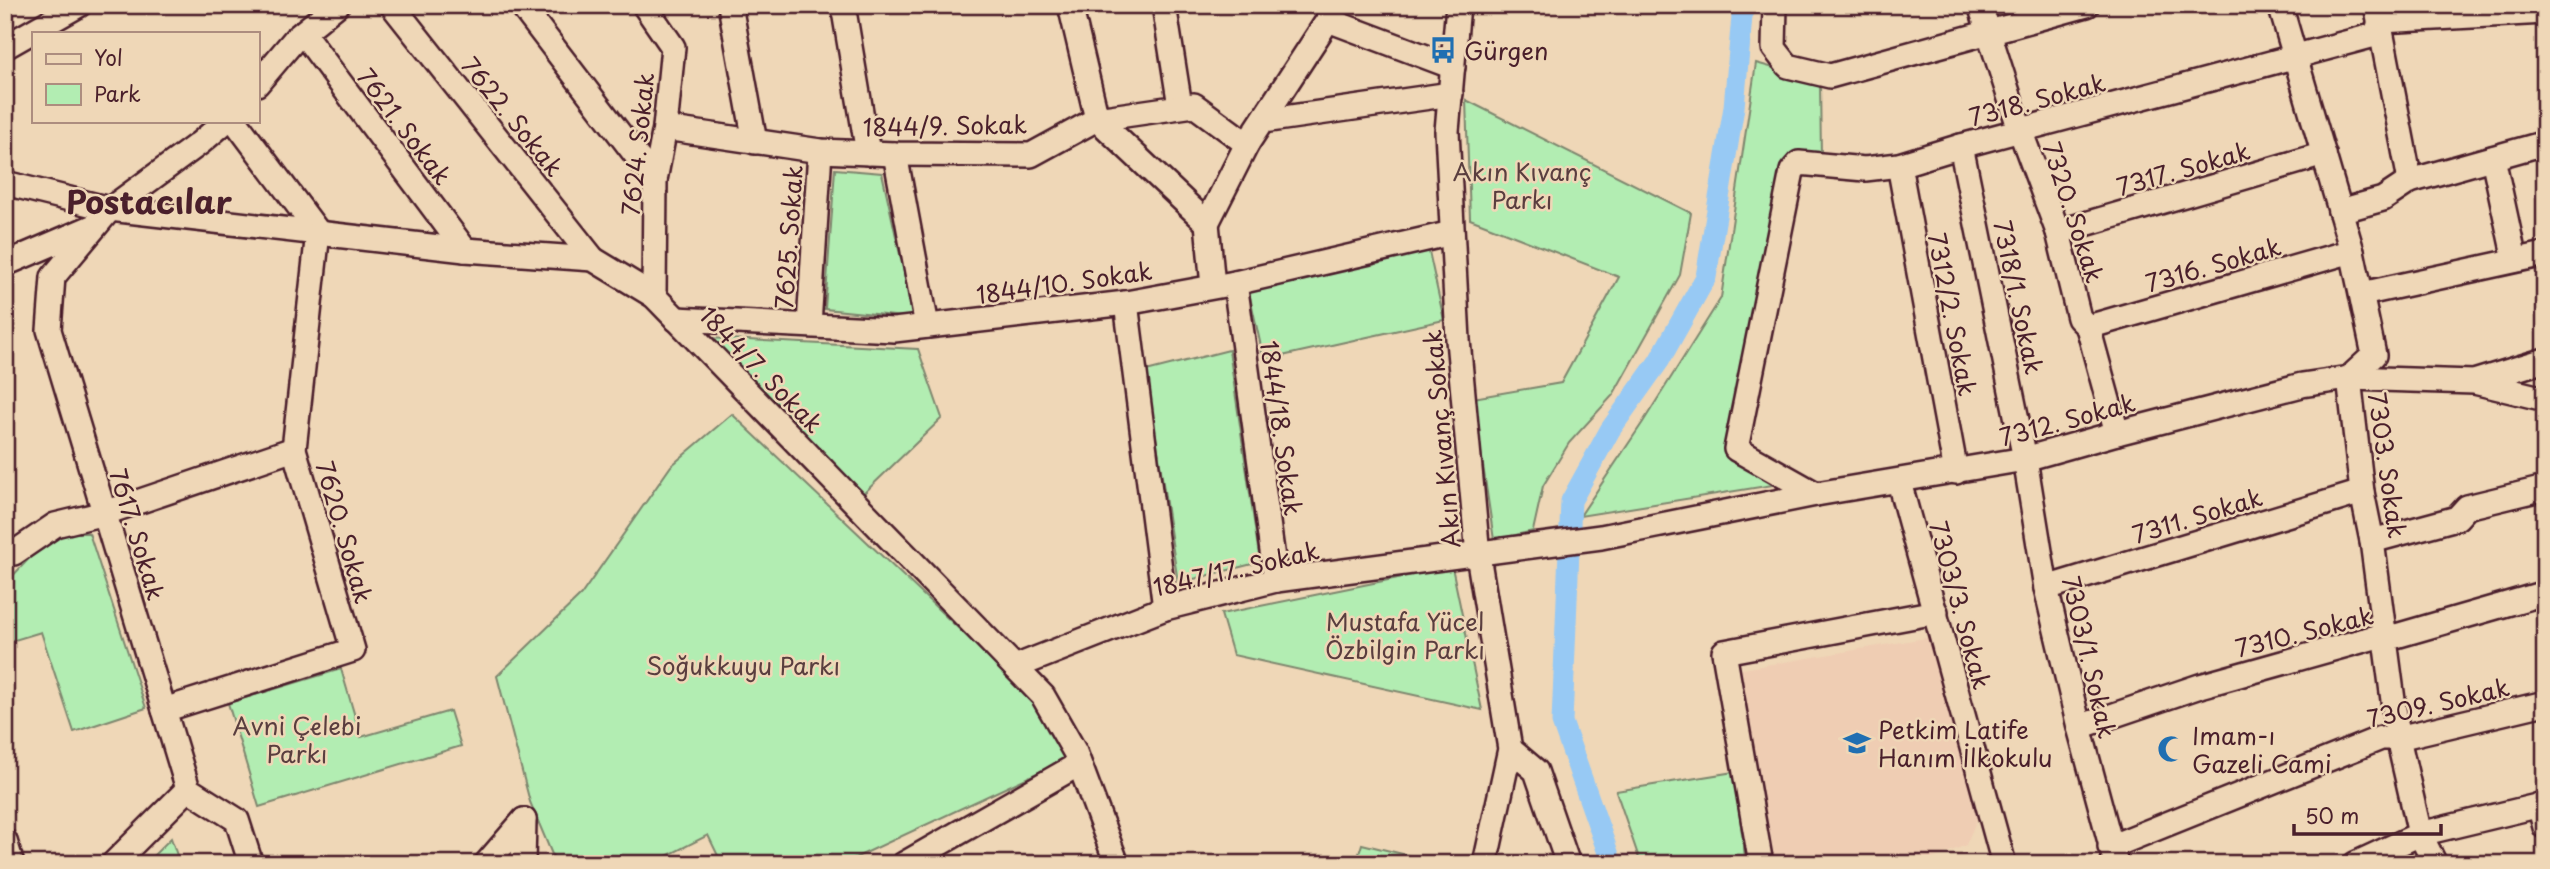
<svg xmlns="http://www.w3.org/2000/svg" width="2550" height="869" font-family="'Playpen Sans',sans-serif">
<rect width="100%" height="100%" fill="#efd7b7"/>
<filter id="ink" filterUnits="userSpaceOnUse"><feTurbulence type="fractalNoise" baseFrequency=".0143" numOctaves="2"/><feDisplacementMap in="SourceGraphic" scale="14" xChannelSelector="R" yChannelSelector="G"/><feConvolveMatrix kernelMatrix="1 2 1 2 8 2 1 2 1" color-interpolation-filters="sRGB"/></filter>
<g filter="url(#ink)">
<!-- built -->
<path fill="#efcdb3" d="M1943,635L1978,817L1966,845L1920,864H1772L1737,670Z"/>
<!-- green -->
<g fill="#b2edb2" stroke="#7e866e" stroke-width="2">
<path d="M1756,63L1820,81L1821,157L1785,170L1725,452L1779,484L1580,516L1643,422L1721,298Z"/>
<path d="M1466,100L1691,213L1680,275L1613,395L1569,443L1543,486L1533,531L1494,540L1473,398L1561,383L1619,277L1470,219Z"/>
<path d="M835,169L882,173L914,318L825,309Z"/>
<path d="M1428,247L1444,320L1264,360L1248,288Z"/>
<path d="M708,338L918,349L942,418L860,497Z"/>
<path d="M1229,350L1260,562L1178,583L1146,371Z"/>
<path d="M732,414L1033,699L1067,759L842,864H722L708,835L651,864H556L530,802L497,676L581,595L671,466Z"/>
<path d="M53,533H89L146,708L74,732L41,632L5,643V584Z"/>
<path d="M1452,567L1482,710L1233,655L1221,614Z"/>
<path d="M341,669L361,737L450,711L461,746L259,807L228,703Z"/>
<path d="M1734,772L1746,864H1641L1616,791Z"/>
<path d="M171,838L180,864H145Z"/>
<path d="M1362,844L1443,864H1356Z"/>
</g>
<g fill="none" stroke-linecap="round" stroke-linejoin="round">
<!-- canal -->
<path stroke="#97c9f4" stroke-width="21" d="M1612,864L1562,722L1571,501L1610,430L1659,361L1706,277L1734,107L1743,5"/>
<defs>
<g id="minor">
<path d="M392,5L593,259"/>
<path d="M521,5L655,180"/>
<path d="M644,5L673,47L665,128L655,180L654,296"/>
<path d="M730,5L755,142"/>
<path d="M843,5L868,153"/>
<path d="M1070,5L1097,119L1207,223"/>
<path d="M1164,5L1180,106"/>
<path d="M1458,5L1447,131L1458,340L1478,555L1510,749L1485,864"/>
<path d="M1775,5L1774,48L1788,66L1830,76L2087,5"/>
<path d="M1980,5L2020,130L2058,232L2079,318L2088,327L2117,433"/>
<path d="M2280,5L2352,251L2374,355L2349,378L2362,492L2372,541L2398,738L2420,834L2435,864"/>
<path d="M2376,5L2410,181"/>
<path d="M1328,20L1453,67"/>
<path d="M303,33L465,250"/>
<path d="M5,47L79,5"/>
<path d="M257,84L295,39L337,5"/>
<path d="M226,121L200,143L110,209L53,277L49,330L188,789L237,820L251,864"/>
<path d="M235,121L318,232"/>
<path d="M1263,121L1451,94"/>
<path d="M665,128L820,151L895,154L1031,155L1097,119L1194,105L1247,144"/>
<path d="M1961,146L2025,459L2046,588L2079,727L2116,864"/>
<path d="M895,154L927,326"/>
<path d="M2493,158L2515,260"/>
<path d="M1899,165L1956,472"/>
<path d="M5,183L110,209L465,250L593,259L654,296L1043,696L1075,752L1117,864"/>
<path d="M2340,211L2383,199L2410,181L2545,143"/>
<path d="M1207,223L1247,144L1328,20L1330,5"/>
<path d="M1207,223L1213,286"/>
<path d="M2058,232L2324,154"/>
<path d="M5,264L94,226"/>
<path d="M1235,283L1276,580"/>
<path d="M2362,294L2545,254"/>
<path d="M1126,303L1165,608"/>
<path d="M676,319L894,330L1126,303L1235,283L1452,233"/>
<path d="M809,325L820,151"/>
<path d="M2088,327L2352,251"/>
<path d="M2477,381L2545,360"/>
<path d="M1899,482L2004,864"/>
<path d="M1816,494L1736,449L1792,171L1799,163L1865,169L1899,165L1961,146L2375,35L2381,21L2545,12"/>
<path d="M2372,541L2457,518L2467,507L2545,488"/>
<path d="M5,554L14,553L55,525L105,513L294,449"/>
<path d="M2046,588L2362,492"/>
<path d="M1015,667L1165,608L1276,580L1601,537L1816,494L2025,459L2117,433L2302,385L2349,378L2474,382L2545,399"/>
<path d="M164,710L353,650L294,449L318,232"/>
<path d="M2079,727L2200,686L2386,634L2396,636L2545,593"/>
<path d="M1510,749L1536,771L1568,864"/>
<path d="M2539,805L2545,827"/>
<path d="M5,841L12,864"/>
<path d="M2110,847L2381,738H2398L2545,703"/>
<path d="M113,864L188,789"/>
<path d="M486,864L524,820"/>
<path d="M523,864L524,820"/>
<path d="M904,864L1079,764"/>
<path d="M1761,864L1724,652L1936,612"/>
<path d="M2355,864L2420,834L2545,804"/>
</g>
</defs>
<!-- minor casing -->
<use href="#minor" stroke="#4a1f2b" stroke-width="28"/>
<!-- minor -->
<use href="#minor" stroke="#efd7b7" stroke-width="23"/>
</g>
</g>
<!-- icons -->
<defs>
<symbol id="bus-bare" viewBox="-9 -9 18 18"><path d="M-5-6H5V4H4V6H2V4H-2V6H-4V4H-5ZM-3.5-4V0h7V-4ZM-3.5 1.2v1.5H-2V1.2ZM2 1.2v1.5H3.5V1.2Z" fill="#1f6fb2" stroke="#efd7b7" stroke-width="2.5" paint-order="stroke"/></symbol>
<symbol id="school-bare" viewBox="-9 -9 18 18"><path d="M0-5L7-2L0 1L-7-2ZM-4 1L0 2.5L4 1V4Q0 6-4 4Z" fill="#1f6fb2" stroke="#efd7b7" stroke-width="2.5" paint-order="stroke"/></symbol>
<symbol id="mosque-bare" viewBox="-9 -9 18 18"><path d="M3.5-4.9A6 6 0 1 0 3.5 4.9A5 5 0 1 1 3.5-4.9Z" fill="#1f6fb2" stroke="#efd7b7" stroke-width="2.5" paint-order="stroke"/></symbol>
</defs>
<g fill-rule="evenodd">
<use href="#bus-bare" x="1424" y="31" width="38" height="38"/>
<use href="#school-bare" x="1838" y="724" width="38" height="38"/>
<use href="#mosque-bare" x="2152" y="730" width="38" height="38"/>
</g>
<g text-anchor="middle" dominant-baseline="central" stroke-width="5" stroke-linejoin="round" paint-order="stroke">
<!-- poi labels -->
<g font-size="24" fill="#4a1f2b" stroke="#efd7b7" text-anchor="start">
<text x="1464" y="50">Gürgen</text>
<text x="1878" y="729">Petkim Latife<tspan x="1878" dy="28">Hanım İlkokulu</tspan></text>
<text x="2192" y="735">Imam-ı<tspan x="2192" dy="28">Gazeli Cami</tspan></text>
</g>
<!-- street labels -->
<g font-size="24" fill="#4a1f2b" stroke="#efd7b7">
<text transform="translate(2037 99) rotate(-15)">7318. Sokak</text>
<text transform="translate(513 116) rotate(51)">7622. Sokak</text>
<text transform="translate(945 125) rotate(-1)">1844/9. Sokak</text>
<text transform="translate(405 126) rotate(53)">7621. Sokak</text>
<text transform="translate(637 144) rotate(-84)">7624. Sokak</text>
<text transform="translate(2183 168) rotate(-16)">7317. Sokak</text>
<text transform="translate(2074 212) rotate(72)">7320. Sokak</text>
<text transform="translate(788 237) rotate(-86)">7625. Sokak</text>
<text transform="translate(2213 264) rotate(-16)">7316. Sokak</text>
<text transform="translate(1064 282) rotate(-8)">1844/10. Sokak</text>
<text transform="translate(2019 297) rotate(78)">7318/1. Sokak</text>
<text transform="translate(1953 314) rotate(79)">7312/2. Sokak</text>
<text transform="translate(762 369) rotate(46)">1844/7. Sokak</text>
<text transform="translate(2067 419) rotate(-15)">7312. Sokak</text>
<text transform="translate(1282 428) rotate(82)">1844/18. Sokak</text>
<text transform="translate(1441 439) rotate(-95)">Akın Kıvanç Sokak</text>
<text transform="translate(2388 465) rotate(82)">7303. Sokak</text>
<text transform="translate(2197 515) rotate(-17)">7311. Sokak</text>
<text transform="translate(345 532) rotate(74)">7620. Sokak</text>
<text transform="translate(138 534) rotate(73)">7617. Sokak</text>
<text transform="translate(1236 568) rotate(-13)">1847/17. Sokak</text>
<text transform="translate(1961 605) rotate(75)">7303/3. Sokak</text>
<text transform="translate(2304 631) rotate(-14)">7310. Sokak</text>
<text transform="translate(2090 657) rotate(77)">7303/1. Sokak</text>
<text transform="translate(2438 702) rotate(-13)">7309. Sokak</text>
</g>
<!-- park labels -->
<g font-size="24" fill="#5a3e3f" stroke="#efd7b7">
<text x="1522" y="171">Akın Kıvanç<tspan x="1522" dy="28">Parkı</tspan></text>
<text x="1405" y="621">Mustafa Yücel<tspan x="1405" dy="28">Özbilgin Parkı</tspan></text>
<text x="743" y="665">Soğukkuyu Parkı</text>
<text x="297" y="725">Avni Çelebi<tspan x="297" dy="28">Parkı</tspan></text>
</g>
<!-- district labels -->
<g font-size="32" font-weight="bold" fill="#4a1f2b" stroke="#efd7b7">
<text x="149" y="201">Postacılar</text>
</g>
</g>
<!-- margin -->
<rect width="2550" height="869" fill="none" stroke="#efd7b7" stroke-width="28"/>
<rect x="14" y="14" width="2522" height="841" fill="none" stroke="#4a1f2b" stroke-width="2.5" filter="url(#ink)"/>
<!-- legend -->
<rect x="32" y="32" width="228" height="91" fill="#efd7b7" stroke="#ad8d7f" stroke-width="2"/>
<rect x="46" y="54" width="35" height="10" fill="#efd7b7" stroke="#ad8d7f" stroke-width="2"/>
<text x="94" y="66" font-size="21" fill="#4a1f2b">Yol</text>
<rect x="46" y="84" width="35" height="21" fill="#b2edb2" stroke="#ad8d7f" stroke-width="2"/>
<text x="94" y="102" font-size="21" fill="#4a1f2b">Park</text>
<!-- scale -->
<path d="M2294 824v10h147v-10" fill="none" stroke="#4a1f2b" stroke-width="3.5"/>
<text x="2305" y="824" font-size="21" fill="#4a1f2b" stroke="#efd7b7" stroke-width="5" paint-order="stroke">50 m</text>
</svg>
